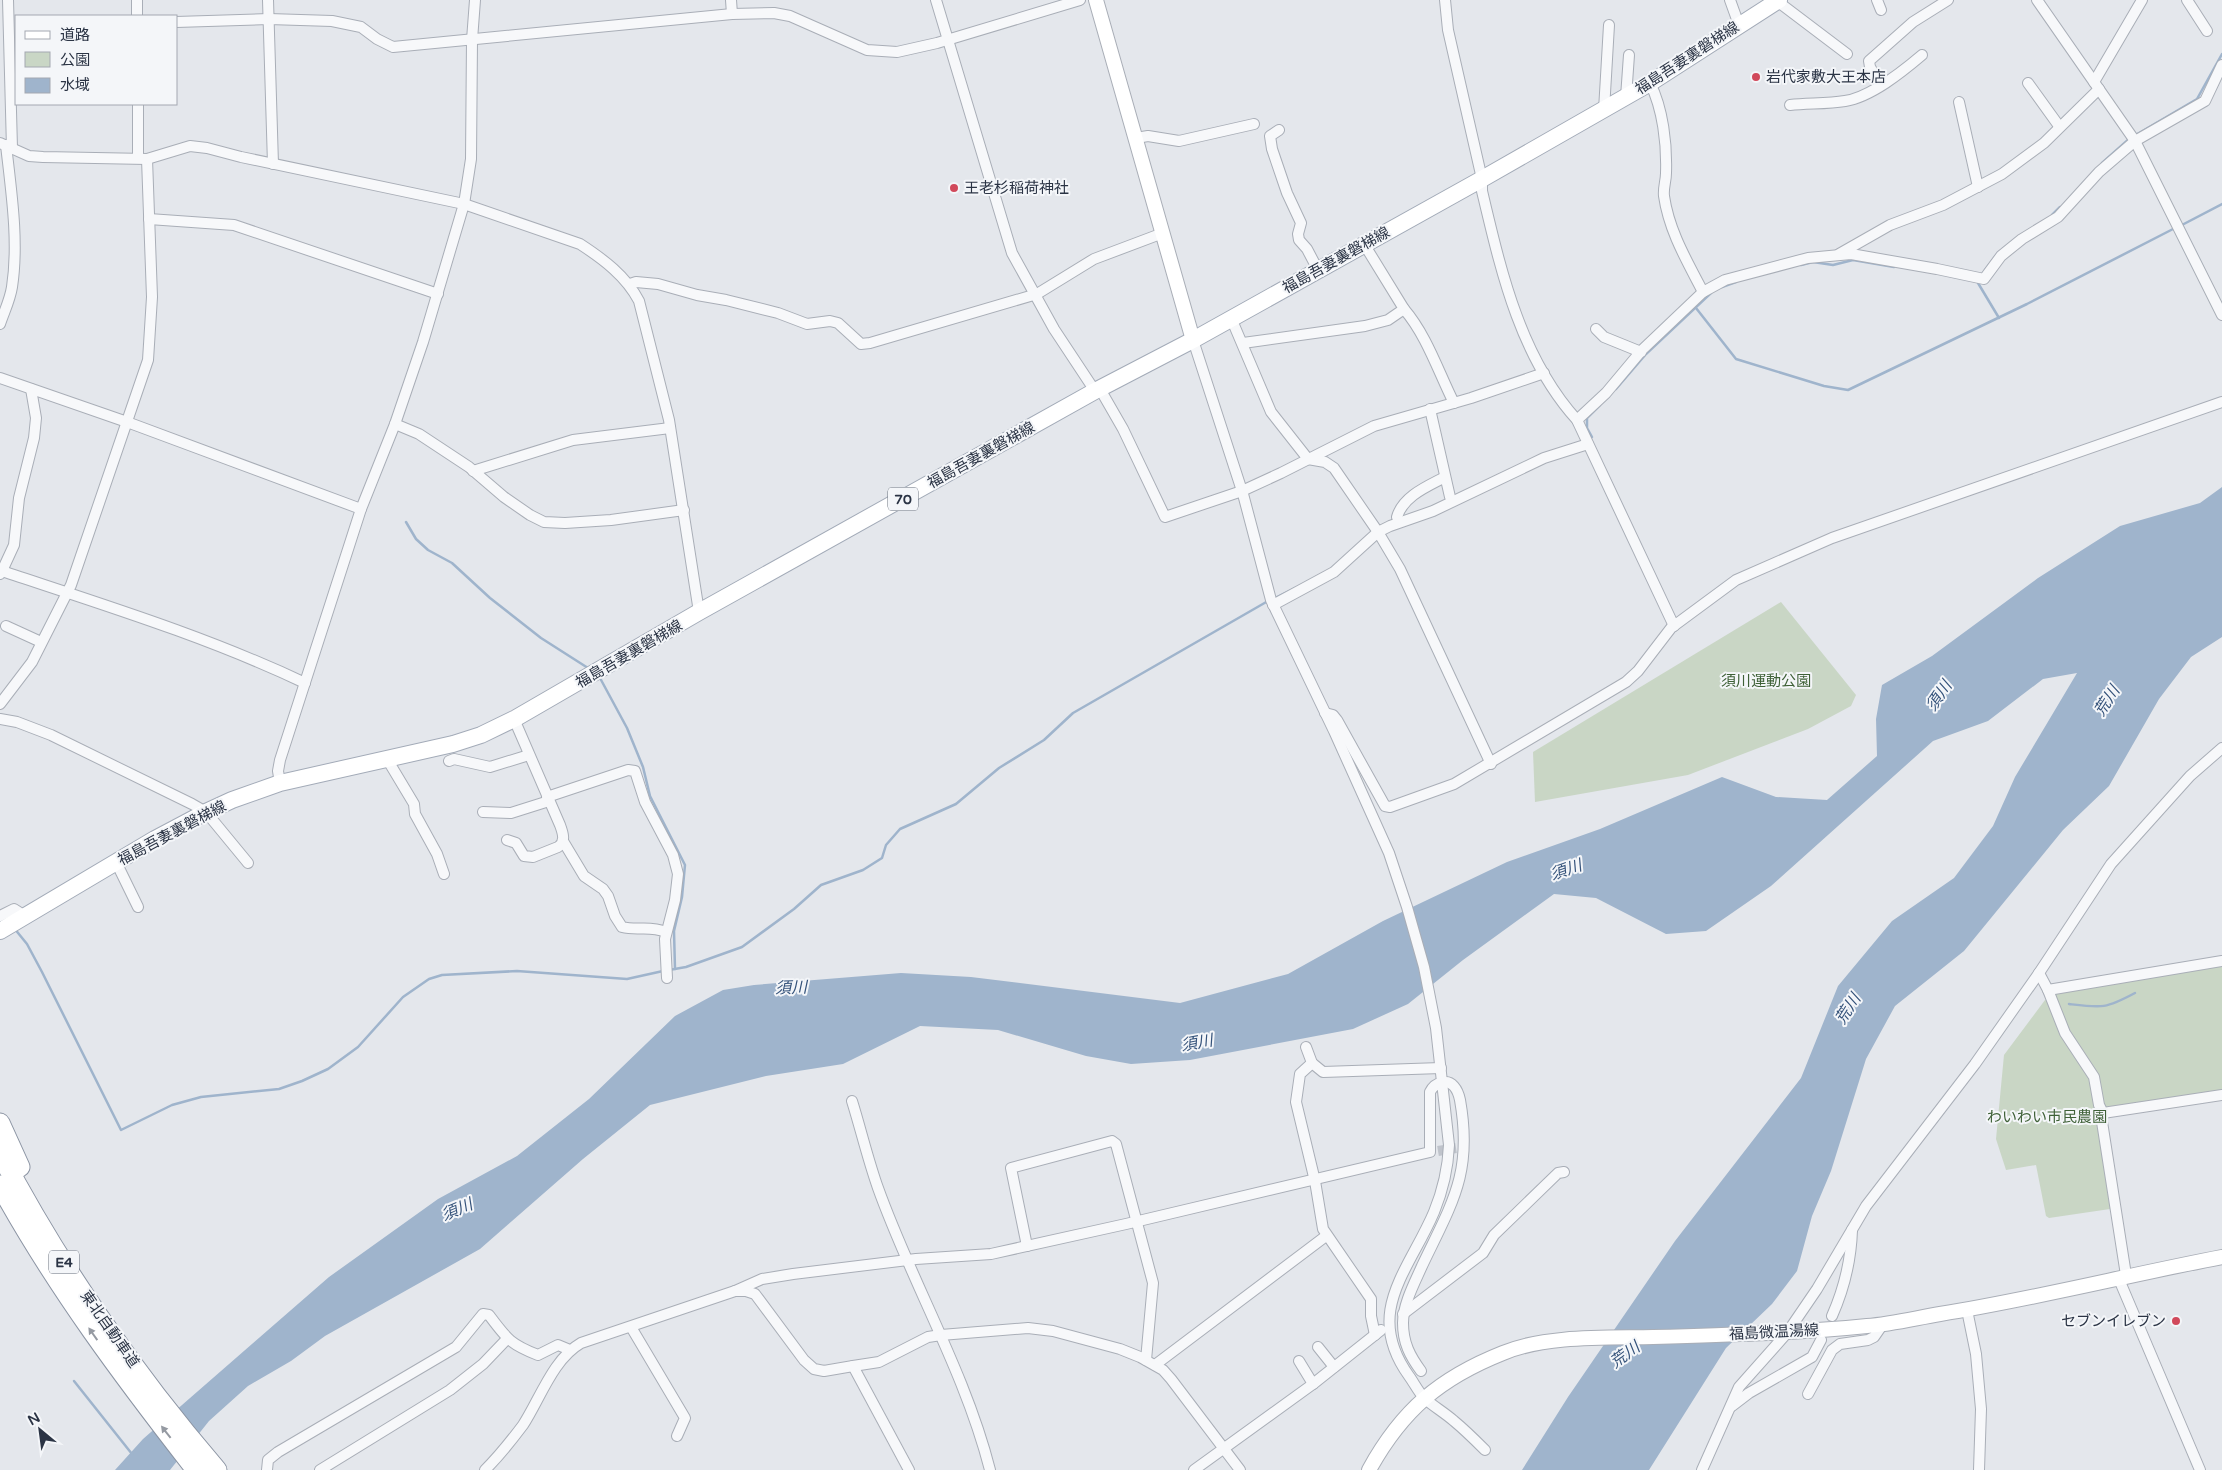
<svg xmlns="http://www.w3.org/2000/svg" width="2222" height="1470" font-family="'Varela Round','Noto Sans JP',sans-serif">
<rect width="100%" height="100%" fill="#e4e7ec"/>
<!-- green -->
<g fill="#c9d6c5">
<path d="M1781,602L1856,695L1851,706L1808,729L1688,775L1535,802L1533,752Z"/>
<path d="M2222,964V1092L2104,1110L2096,1074L2068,1034L2051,993Z"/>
<path d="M2045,1000L2049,1001L2091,1078L2110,1209L2049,1218L2046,1216L2036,1165L2006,1170L1996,1139L2004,1055Z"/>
</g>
<!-- water -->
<path fill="#9fb4cc" d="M2222,487V637L2191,657L2159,699L2109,786L2063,830L1964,951L1895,1006L1866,1059L1831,1171L1812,1216L1797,1271L1772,1304L1726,1348L1649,1470H1522L1568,1397L1675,1241L1801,1078L1838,986L1892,921L1954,878L1993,826L2015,777L2077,673L2043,679L1988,721L1933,741L1771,886L1706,931L1666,934L1596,898L1554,894L1463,960L1408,1004L1353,1029L1190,1060L1131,1064L1086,1056L998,1030L920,1026L843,1064L766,1076L650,1105L583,1159L480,1249L325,1336L291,1361L248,1386L209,1421L170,1470H115L143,1439L329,1277L438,1199L517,1156L589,1099L675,1016L723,990L754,985L901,973L971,977L1180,1003L1288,974L1383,921L1507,862L1600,829L1722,777L1776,797L1827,800L1877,756L1876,719L1882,685L1932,656L2038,578L2120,526L2200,503Z"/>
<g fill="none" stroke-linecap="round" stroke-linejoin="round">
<!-- stream -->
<g stroke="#9fb4cc" stroke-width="2.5">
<path d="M2134,136L2197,99L2222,54"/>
<path d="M2102,163L2129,139"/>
<path d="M2052,215L2060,207"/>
<path d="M2180,226L2222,204"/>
<path d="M1801,265L1813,262L1833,265L1853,260L1894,267"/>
<path d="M1985,270L1998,253"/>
<path d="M1978,283L1999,318"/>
<path d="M1722,287L1736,282"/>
<path d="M1696,308L1736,359L1824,386L1848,390L2027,304L2175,228"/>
<path d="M1616,389L1646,354L1711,293"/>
<path d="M1589,438L1592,437L1587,428V418L1600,405"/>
<path d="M406,522L416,539L428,550L452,563L490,598L541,638L588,668"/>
<path d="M1273,599L1295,588"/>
<path d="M600,678L627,728L643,767L650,796L685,865L682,897L674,931L675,969"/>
<path d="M14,928L27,944L42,972L121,1130L172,1105L201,1097L279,1089L302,1081L328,1069L358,1047L403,997L429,979L442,975L517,971L627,979L663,971"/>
<path d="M669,970L686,967L742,947L794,909L821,885L863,870L882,858L886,845L900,829L956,804L999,768L1044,740L1073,713L1268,601"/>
<path d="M2069,1004C2102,1008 2105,1009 2135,993"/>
<path d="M74,1381L132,1454"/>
</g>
<!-- street-tunnel -->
<path stroke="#bfc3cb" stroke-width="10" stroke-dasharray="10 5" stroke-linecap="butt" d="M1438,1151L1456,1148"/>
<defs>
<g id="street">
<path d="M8,0L12,148"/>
<path d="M137,0V16"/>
<path d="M268,0L273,164"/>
<path d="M731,0L732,14"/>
<path d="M936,0L1012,253L1054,329L1095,391"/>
<path d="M1445,0L1448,30L1482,179V191C1501,271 1520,357 1577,420L1674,626"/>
<path d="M1730,0L1739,25"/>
<path d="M1877,0L1881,10"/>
<path d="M2037,0L2135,141L2222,315"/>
<path d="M2187,0L2207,31"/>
<path d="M1777,1L1847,54"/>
<path d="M176,22L269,19L332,21L361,27L377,39L393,47L732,14L774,13L790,16L867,50L897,52L937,43L1080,0"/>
<path d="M2094,82L2142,0"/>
<path d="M1650,83C1663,109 1667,144 1666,173C1666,181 1663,188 1664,196C1669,231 1687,261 1703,292"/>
<path d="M2028,83L2059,126"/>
<path d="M1880,85L1870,67L1869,61L1913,22L1948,0"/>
<path d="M1626,97L1629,55"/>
<path d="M1959,102L1978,187"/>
<path d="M138,104V158"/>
<path d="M1790,105C1808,103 1827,104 1845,101C1871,97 1902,72 1922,55"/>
<path d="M1604,110L1609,25"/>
<path d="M1279,130L1270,136L1272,149L1287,193L1301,223L1298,234L1299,240L1307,249L1318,270"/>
<path d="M1136,138L1148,136L1179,141L1254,124"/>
<path d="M0,143L29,156L43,157L147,159L190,146L207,148L241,157L464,204L580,244C603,259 626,276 639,301L669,420L699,612"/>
<path d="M149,219L234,225L438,294"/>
<path d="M1839,254L1890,225L1943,205L2002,174L2044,143L2099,89"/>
<path d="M630,284L636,282L658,284L697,295L726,300L778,313L807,324L830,321L838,323L861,344L870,343L1037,294L1094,259L1163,233"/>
<path d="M1404,309C1427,336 1438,371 1454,403"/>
<path d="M1231,318L1271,412L1308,459L1325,462L1334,468L1378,532L1400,569L1491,764"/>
<path d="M0,324C4,312 10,300 12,287C19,241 11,190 6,145"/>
<path d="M1596,329L1604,337L1641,352"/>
<path d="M1193,340L1243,494L1271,600L1334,731L1389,853L1407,907L1424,967L1436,1028L1449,1145C1448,1168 1443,1190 1434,1212C1409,1271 1363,1312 1409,1376C1414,1383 1418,1391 1424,1398C1433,1406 1445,1413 1454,1421C1465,1430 1475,1440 1485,1450"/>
<path d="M1243,343L1365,326L1388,320L1404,309L1364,244"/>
<path d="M0,378L127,422L361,509"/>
<path d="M1100,389L1123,429L1165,517L1242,491L1281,473L1374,426L1471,398L1544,373"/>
<path d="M1430,409L1450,497"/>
<path d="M1577,420L1606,393L1642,350L1703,292L1725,280L1808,258L1851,254L1937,269L1984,279L2001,256L2022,239L2058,217L2099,172L2135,141L2205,101L2222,65"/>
<path d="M395,424L419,434L469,467L504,497L530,515L544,522L565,523L611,520L684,510"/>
<path d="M473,471L573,440L670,428"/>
<path d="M1397,517C1403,496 1428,486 1445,477"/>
<path d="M2,571L14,545L19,498L34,438L36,418L31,389"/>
<path d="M0,574L2,571C104,605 208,637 305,683"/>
<path d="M1273,605L1334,572L1378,532L1390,526L1433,511L1544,458L1588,444"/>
<path d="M6,626L41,642"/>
<path d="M0,704L32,662L71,585L148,360L152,297L147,159"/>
<path d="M1325,713L1333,715L1337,720L1385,806L1390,807L1454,784L1626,682L1638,671L1671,628L1736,580L1832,538L2222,402"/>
<path d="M0,719L17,722L51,735L192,804L206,812L248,863"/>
<path d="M387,759L414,804L415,814L437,854L444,874"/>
<path d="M449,761L454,759L490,767L529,755"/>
<path d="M280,783L278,771L280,760L361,509L395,424L423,342L464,204L471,159L472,40L475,0"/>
<path d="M547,797L628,770L635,771L645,802L673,855L678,874L675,900L665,939L667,978"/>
<path d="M483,812L511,813L549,801"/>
<path d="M507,840L516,843L524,856L533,857L558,847C566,842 563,833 560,825L514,719"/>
<path d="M563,841L584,876L603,889L608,896L615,916L622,927C638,931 649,925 666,932"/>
<path d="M116,862L138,907"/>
<path d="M0,916L14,909L25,916"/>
<path d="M2039,973L2048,990L2222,961"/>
<path d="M2048,990L2065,1033L2094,1077L2099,1105L2103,1113L2222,1095"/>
<path d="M1306,1047L1312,1063L1323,1072L1441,1068"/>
<path d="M1312,1063L1300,1074L1296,1102L1315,1181L1323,1229L1371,1299V1316L1375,1335"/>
<path d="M852,1101C861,1130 868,1160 878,1188C912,1283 965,1372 990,1470"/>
<path d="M2100,1109L2126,1275"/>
<path d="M1027,1246L1011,1168L1112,1141L1116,1144L1153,1283L1146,1360"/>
<path d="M2118,1277L2200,1470"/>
<path d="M735,1291L762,1279L793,1274L916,1259L991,1254L1126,1224L1430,1152V1092C1432,1088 1435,1084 1441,1083C1452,1079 1458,1090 1460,1100C1473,1173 1452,1203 1422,1266C1415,1282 1403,1304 1403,1323C1403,1343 1410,1356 1421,1371"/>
<path d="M1967,1310L1976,1354L1981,1409L1979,1470"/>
<path d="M1403,1314L1483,1253L1494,1235L1558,1173L1564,1172"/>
<path d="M1832,1316C1844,1289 1851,1260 1852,1230"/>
<path d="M631,1327L685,1418L677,1436"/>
<path d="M1318,1347L1334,1367"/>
<path d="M1299,1361L1313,1384"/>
<path d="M1155,1365L1326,1236"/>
<path d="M853,1366L909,1470"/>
<path d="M1808,1394L1832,1350L1840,1344L1868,1340L1874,1337L1883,1324"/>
<path d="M1732,1406L1749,1393L1812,1357L1821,1340"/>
<path d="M267,1470L268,1460L278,1452L456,1347L483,1314L489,1315C507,1339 510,1344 538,1355L558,1345L570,1350"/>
<path d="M320,1470L450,1390L483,1364L507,1339"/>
<path d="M485,1470C499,1456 511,1441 523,1425C540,1399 553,1359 581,1343L735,1291H746L755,1294L804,1360L814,1369L824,1371L853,1366L879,1362L928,1337L941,1335L1028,1328L1053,1331L1120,1349L1140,1357L1163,1370L1171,1379L1240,1470"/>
<path d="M1194,1470L1313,1384L1381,1330"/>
<path d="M1702,1470L1739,1387L1787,1333L1817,1289L1866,1206L1975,1064L2039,973L2111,864L2190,776L2222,748"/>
</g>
<g id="secondary">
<path d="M1096,0L1193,340"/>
<path d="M1369,1470C1402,1410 1440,1378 1503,1353C1546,1335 1607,1338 1653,1337C1725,1335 1796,1333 1867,1326C1892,1324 1916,1318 1940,1314C2034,1299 2128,1275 2222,1257"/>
</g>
<path id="primary" d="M0,931L155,839L206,812L232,800L280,783L453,744L481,735L516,718L699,612L1095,391L1193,340L1482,179L1650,83L1779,0"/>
<g id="highway">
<path d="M0,1123L20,1167"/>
<path d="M0,1153C58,1264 135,1375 217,1470"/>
<path d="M0,1185C56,1287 125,1379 196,1470"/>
</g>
</defs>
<!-- street casing -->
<use href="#street" stroke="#a9aeb7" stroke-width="12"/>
<!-- secondary casing -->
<use href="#secondary" stroke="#a9aeb7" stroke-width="16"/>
<!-- primary casing -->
<use href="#primary" stroke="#a3abb8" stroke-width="18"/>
<!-- highway casing -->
<use href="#highway" stroke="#8b94a3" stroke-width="21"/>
<!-- street -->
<use href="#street" stroke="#f7f8fa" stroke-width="10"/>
<!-- secondary -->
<use href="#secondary" stroke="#fff" stroke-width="14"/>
<!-- primary -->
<use href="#primary" stroke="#fff" stroke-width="16"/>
<!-- highway -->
<use href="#highway" stroke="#fff" stroke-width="19"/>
</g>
<!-- one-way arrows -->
<defs><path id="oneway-solid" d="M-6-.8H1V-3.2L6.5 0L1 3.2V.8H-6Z" transform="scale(1.25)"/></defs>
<g fill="#959aa2">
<use href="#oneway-solid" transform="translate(93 1334) rotate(-125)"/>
<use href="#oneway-solid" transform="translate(166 1432) rotate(-128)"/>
</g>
<!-- markers -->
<g fill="#d1495b" stroke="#f4f6f9" stroke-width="2">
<circle cx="1756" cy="77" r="5"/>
<circle cx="954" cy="188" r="5"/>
<circle cx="2176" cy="1321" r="5"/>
</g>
<g text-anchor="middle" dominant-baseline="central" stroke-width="4" stroke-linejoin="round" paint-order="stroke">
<!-- shield labels -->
<g fill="#f4f6f9" stroke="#676e7b" stroke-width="1">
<rect x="888" y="487.5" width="30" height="23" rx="4"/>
<rect x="49" y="1250.5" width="30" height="23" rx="4"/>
</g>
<g font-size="14" font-weight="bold" fill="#2b3445">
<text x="903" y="499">70</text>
<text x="64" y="1262">E4</text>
</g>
<!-- street labels -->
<g font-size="15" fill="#2b3445" stroke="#f4f6f9">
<text transform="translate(1687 58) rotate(-33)">福島吾妻裏磐梯線</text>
<text transform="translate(1336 260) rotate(-29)">福島吾妻裏磐梯線</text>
<text transform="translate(981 455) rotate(-29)">福島吾妻裏磐梯線</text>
<text transform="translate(629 654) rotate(-30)">福島吾妻裏磐梯線</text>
<text transform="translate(172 833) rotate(-28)">福島吾妻裏磐梯線</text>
<text transform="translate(110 1329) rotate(55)">東北自動車道</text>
<text transform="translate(1774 1332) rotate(-3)">福島微温湯線</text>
</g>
<!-- poi labels -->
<g font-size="15" fill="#2b3445" stroke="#f4f6f9" text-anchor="start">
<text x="1766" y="77">岩代家敷大王本店</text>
<text x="964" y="188">王老杉稲荷神社</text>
<text x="2166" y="1321" text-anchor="end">セブンイレブン</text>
</g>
<!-- park labels -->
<g font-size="15" fill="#3f6138" stroke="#f4f6f9">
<text x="1766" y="681">須川運動公園</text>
<text x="2047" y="1117">わいわい市民農園</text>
</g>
<!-- water labels -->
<g font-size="16" font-style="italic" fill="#34527a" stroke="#f4f6f9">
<text transform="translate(1939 696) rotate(-56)">須川</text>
<text transform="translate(2107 701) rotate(-57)">荒川</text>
<text transform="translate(1566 870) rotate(-19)">須川</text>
<text transform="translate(791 988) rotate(-2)">須川</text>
<text transform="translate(1848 1009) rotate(-57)">荒川</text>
<text transform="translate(1197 1043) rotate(-10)">須川</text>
<text transform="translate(457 1210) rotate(-23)">須川</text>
<text transform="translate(1625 1355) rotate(-36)">荒川</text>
</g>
</g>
<!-- legend -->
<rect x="15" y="15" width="162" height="90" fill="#f4f6f9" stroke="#a4a8b1"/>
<rect x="25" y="31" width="25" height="8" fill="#ffffff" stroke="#a4a8b1"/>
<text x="60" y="40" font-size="15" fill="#2b3445">道路</text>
<rect x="25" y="52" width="25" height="15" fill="#c9d6c5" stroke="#a4a8b1"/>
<text x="60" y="65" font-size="15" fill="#2b3445">公園</text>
<rect x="25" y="78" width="25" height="15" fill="#9fb4cc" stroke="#a4a8b1"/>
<text x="60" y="90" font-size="15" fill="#2b3445">水域</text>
<!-- north arrow -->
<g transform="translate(40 1430) rotate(331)" stroke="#f4f6f9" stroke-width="4" paint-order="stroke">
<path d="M0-4L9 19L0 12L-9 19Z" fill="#2b3445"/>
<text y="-8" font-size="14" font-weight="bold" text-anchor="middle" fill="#2b3445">N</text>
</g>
</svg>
